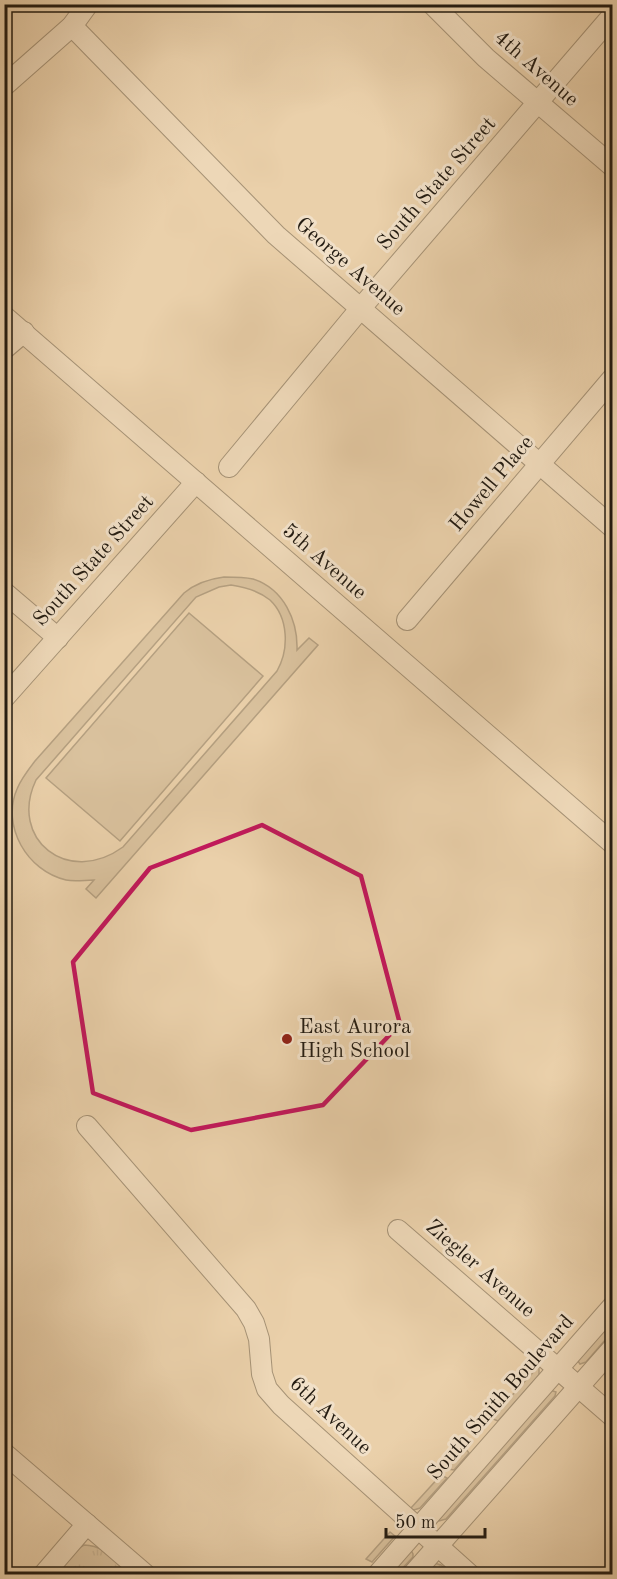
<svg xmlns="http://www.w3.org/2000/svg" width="617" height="1579" font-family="'Old Standard TT',serif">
<defs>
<pattern id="park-tufts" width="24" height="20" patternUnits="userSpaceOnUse" patternTransform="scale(1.5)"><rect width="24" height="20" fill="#c8b190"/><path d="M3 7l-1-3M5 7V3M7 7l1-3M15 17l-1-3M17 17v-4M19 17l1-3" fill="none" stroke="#a28f74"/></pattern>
</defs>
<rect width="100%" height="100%" fill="#ead0aa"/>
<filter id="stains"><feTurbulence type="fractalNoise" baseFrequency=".00333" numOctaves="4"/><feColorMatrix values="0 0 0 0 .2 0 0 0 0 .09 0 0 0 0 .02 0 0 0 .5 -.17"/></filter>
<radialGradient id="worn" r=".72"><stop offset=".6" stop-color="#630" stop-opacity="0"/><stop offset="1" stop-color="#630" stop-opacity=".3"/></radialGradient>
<!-- grass -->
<g fill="#c8b190" stroke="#766650" stroke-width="1.5" fill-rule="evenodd">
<path d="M224,577C233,577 244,577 253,579C284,589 298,621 297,650L309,638L318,645L96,898L86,889L94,880C85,880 75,882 66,880C27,871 1,826 17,789C21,779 28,770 35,761L184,593C196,583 208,579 224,577ZM231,585C245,587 259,591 270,600C289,618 289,650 277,671L123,847C68,887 8,839 36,780L196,597L219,587Z"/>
<path d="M189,613L263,676L120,841L46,778Z"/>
<path d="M612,1317V1332L586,1362L580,1364L576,1358Z"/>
<path d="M539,1366V1375L498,1421L491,1418Z"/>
<path d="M550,1390L556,1392L555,1396L446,1519L439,1521L437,1519Z"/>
<path d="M465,1448L469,1453L454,1470L447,1469Z"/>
<path d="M441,1475L447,1478L420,1508L414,1510L410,1509Z"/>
<path d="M390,1532L395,1536L372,1562L366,1559Z"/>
<path d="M411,1550L413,1554V1557L397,1574H383Z"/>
</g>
<!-- park -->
<g fill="url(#park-tufts)" stroke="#766650" stroke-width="1.5">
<path d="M84,1545C104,1545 117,1562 132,1574H52L79,1548Z"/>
<path d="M434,1563L441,1565L452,1574H420Z"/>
</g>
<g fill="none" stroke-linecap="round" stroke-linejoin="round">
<defs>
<g id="minor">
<path d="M432,4L486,58L612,166"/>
<path d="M72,26L276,235L612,527"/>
<path d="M4,86L72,26L88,4"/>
<path d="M4,316L612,843"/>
<path d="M4,349L24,332"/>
<path d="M229,467L360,309L612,16"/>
<path d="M4,592L58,638"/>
<path d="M407,620L612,379"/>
<path d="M4,698L196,482"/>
<path d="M87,1126L246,1309L254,1323L259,1339L262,1374L267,1389L281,1405L469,1574"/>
<path d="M398,1230L612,1416"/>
<path d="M4,1453L145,1574"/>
<path d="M44,1574L87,1524"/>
<path d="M378,1574L612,1307"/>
<path d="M413,1574L612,1349"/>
</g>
</defs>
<!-- minor casing -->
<use href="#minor" stroke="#554837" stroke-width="22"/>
<!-- minor -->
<use href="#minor" stroke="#f1e0c8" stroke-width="20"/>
</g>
<!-- marked area -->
<path d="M0 0H617V1579H0ZM262,825L361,876L400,1024L323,1105L191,1130L93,1093L73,962L150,868Z" fill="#ead0aa" fill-opacity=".55" fill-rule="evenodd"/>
<path fill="none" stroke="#c2185b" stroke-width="4.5" stroke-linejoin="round" d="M262,825L361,876L400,1024L323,1105L191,1130L93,1093L73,962L150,868Z"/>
<!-- markers -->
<circle fill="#8f2418" stroke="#f1e0c8" stroke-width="2" cx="287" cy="1039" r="6"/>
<g text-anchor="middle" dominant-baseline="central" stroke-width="6" stroke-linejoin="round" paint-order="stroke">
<!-- street labels -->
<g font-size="21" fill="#231b11" stroke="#f1e0c8">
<text transform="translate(536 69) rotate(41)">4th Avenue</text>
<text transform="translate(437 184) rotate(-49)">South State Street</text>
<text transform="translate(350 267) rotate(41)">George Avenue</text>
<text transform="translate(492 484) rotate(-50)">Howell Place</text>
<text transform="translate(94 561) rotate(-48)">South State Street</text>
<text transform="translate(324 562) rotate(41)">5th Avenue</text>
<text transform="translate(480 1269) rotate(41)">Ziegler Avenue</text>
<text transform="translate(501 1398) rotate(-49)">South Smith Boulevard</text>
<text transform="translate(330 1416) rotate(43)">6th Avenue</text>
</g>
<!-- poi labels -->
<g font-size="21" fill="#231b11" stroke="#f1e0c8" text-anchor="start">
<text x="299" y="1027">East Aurora<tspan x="299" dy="24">High School</tspan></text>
</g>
</g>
<!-- margin -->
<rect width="617" height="1579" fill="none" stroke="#ead0aa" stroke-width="24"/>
<rect x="6" y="6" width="605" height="1567" fill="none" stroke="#231b11" stroke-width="3"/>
<rect x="12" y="12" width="593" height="1555" fill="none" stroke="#231b11" stroke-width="1.5"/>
<!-- scale -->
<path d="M386 1528v9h99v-9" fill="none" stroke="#231b11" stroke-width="3"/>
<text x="395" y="1528" font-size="18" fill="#231b11" stroke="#f1e0c8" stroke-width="4.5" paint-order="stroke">50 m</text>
<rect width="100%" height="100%" filter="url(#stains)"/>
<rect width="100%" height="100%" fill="url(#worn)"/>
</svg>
